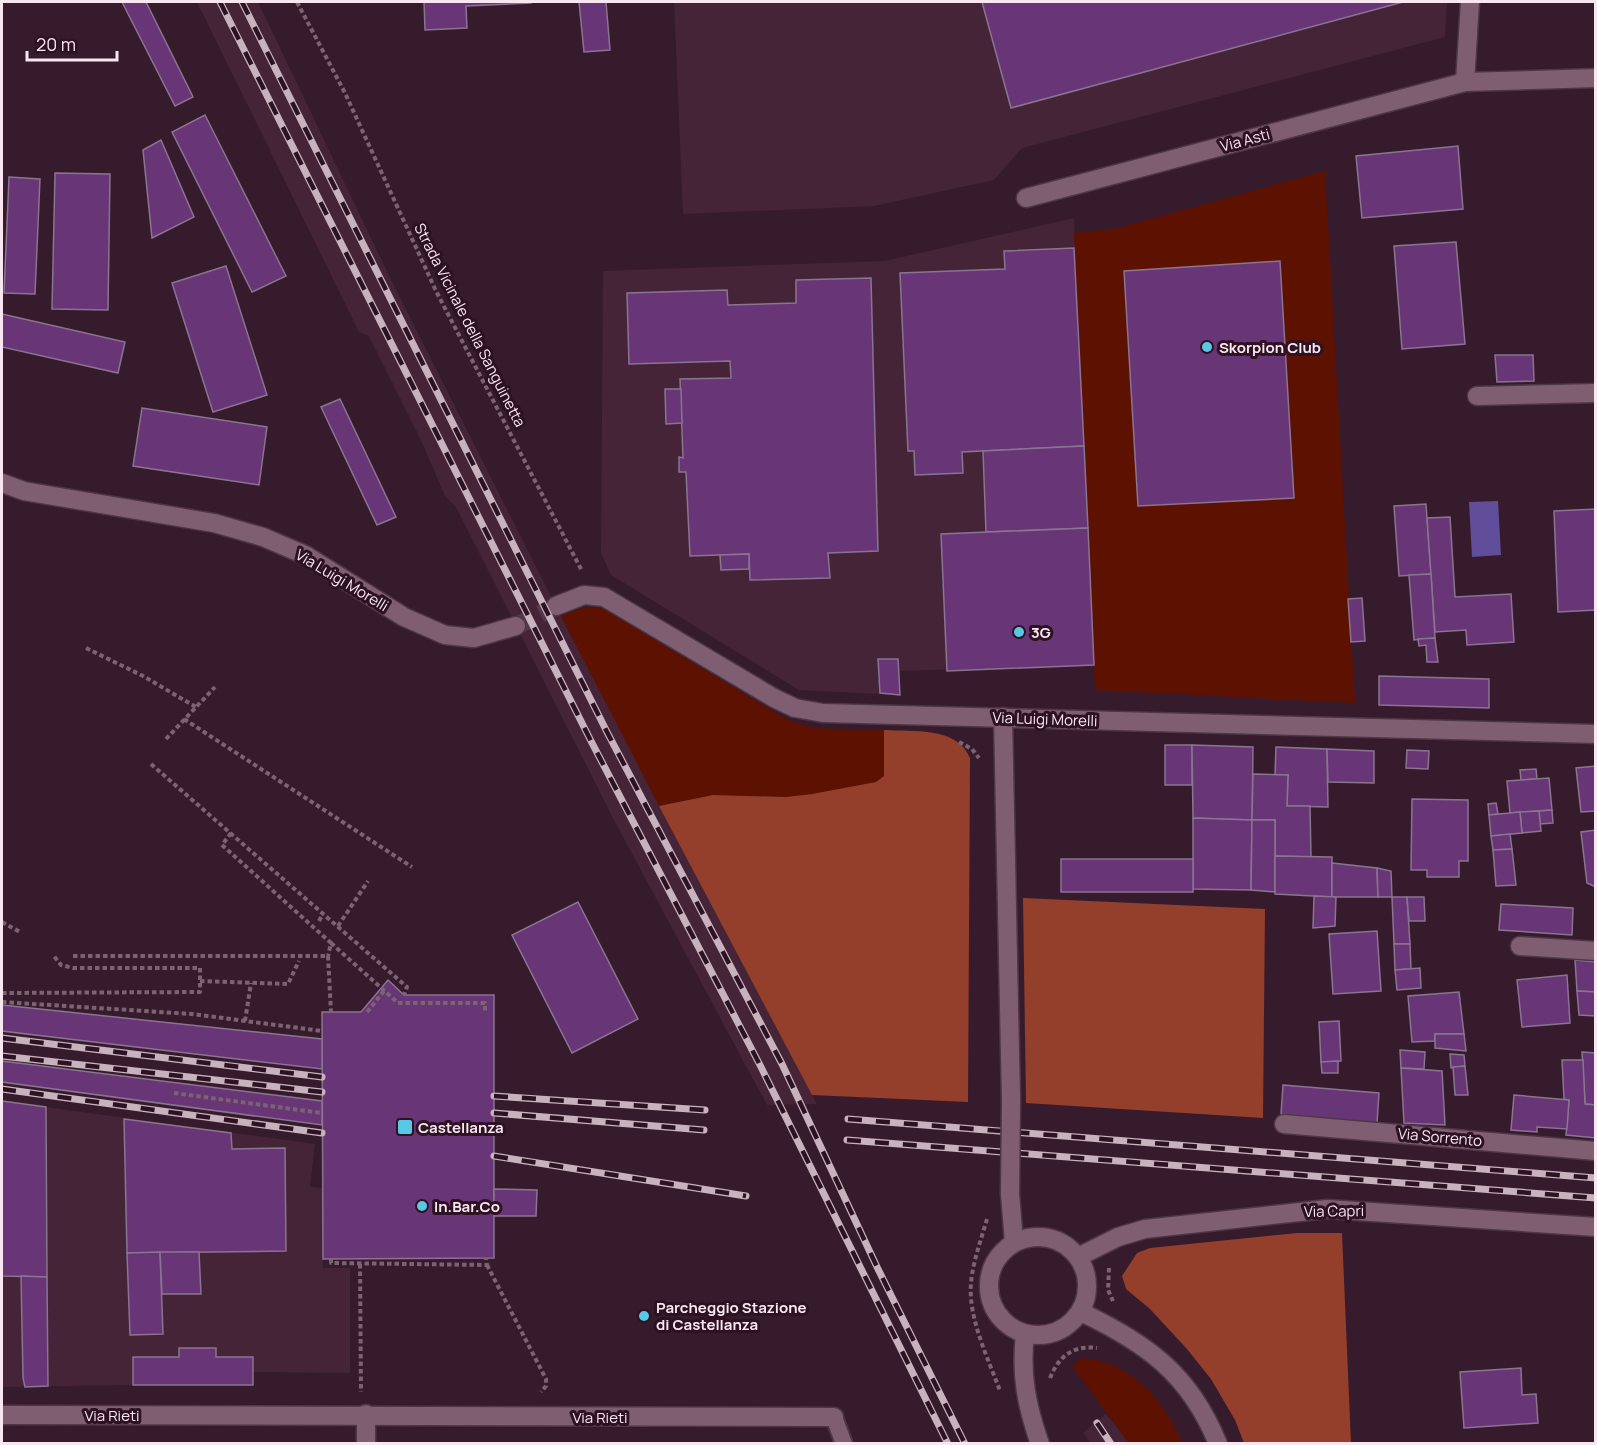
<svg xmlns="http://www.w3.org/2000/svg" width="1597" height="1445" font-family="Manrope,sans-serif">
<rect width="100%" height="100%" fill="#361b2c"/>
<!-- built -->
<g fill="#452438">
<path d="M197,2H258L392,282L561,616L817,1104L767,1105L614,820L456,507L445,496L421,440L369,336L359,332Z"/>
<path d="M674,2H1447L1445,37L1022,148L994,180L874,206L683,214Z"/>
<path d="M1074,218L1094,665L899,671L900,695L799,690L611,575L601,553L603,271L885,261Z"/>
<path d="M2,1101L315,1144L310,1187L322,1188L323,1268H350V1373L253,1372V1357H216L215,1348H179V1357H133V1385L2,1387Z"/>
<path d="M1106,1414L1129,1443H1091L1083,1433Z"/>
</g>
<!-- green -->
<g fill="#5d1101">
<path d="M1325,171L1355,703L1095,690L1074,233L1118,228Z"/>
<path d="M585,607L602,608L788,720L814,728L884,730V777L876,782L829,792L786,797L713,795L659,806L561,616Z"/>
<path d="M1082,1358C1130,1361 1165,1400 1182,1443H1129L1072,1366Z"/>
</g>
<!-- forest -->
<g fill="#933f2c">
<path d="M884,730C913,732 957,726 970,758L968,1102L812,1095L659,806L713,795L786,797L812,794L876,782L884,776Z"/>
<path d="M1023,898L1265,909L1263,1118L1026,1103Z"/>
<path d="M1297,1233H1342L1351,1443H1244L1235,1420L1211,1379L1187,1349L1150,1309L1126,1289L1122,1276L1137,1253L1150,1248Z"/>
</g>
<!-- water -->
<path fill="#614e9a" d="M1498,501L1501,555L1472,557L1469,502Z"/>
<!-- building -->
<g fill="#683577" stroke="#8a7490" stroke-width="1.5">
<path d="M122,2H146L193,97L175,106Z"/>
<path d="M424,2H531V3L466,6L467,28L425,30Z"/>
<path d="M579,2H606L610,50L584,52Z"/>
<path d="M982,2H1403L1011,108Z"/>
<path d="M205,115L286,276L252,292L172,132Z"/>
<path d="M161,140L194,217L152,238L143,150Z"/>
<path d="M1458,146L1463,209L1362,218L1356,156Z"/>
<path d="M55,173L110,174L108,310L52,309Z"/>
<path d="M9,177L40,179L35,294L4,293Z"/>
<path d="M1456,242L1465,344L1402,349L1394,246Z"/>
<path d="M1074,248L1084,446L962,452L963,473L915,475L914,451H908L900,273L1005,269L1004,251Z"/>
<path d="M1280,261L1294,498L1138,506L1124,271Z"/>
<path d="M226,266L267,395L213,412L172,283Z"/>
<path d="M871,278L878,551L828,553L830,578L750,580L749,554L690,556L686,472H679V457L683,458L680,379L731,378L730,361L629,364L627,293L727,290L728,305L796,303V280Z"/>
<path d="M2,314L125,342L118,373L2,347Z"/>
<path d="M1495,355H1533L1534,381L1497,382Z"/>
<path d="M665,389H681L682,423L666,424Z"/>
<path d="M340,399L396,517L377,525L321,407Z"/>
<path d="M142,408L267,427L259,485L133,466Z"/>
<path d="M1084,446L1088,528L986,532L983,451Z"/>
<path d="M1426,504L1431,574L1399,576L1394,506Z"/>
<path d="M1596,509V610L1558,612L1554,511Z"/>
<path d="M1450,517L1455,597L1511,594L1514,642L1467,645L1466,630L1435,632L1427,518Z"/>
<path d="M1088,528L1094,665L947,671L941,534Z"/>
<path d="M749,554V569L721,570L720,555Z"/>
<path d="M1431,574L1435,638L1414,640L1409,575Z"/>
<path d="M1362,598L1365,641L1351,642L1348,599Z"/>
<path d="M1435,638L1438,662H1427L1426,645L1419,646L1418,639Z"/>
<path d="M878,659H898L900,695L880,693Z"/>
<path d="M1379,676L1489,679V708L1379,705Z"/>
<rect x="1165" y="745" width="27" height="40"/>
<path d="M1192,745L1253,747L1252,820L1193,818Z"/>
<path d="M1276,747L1327,749L1328,807L1287,806L1288,775H1275Z"/>
<path d="M1327,749L1374,751V783L1328,782Z"/>
<path d="M1407,750L1429,751L1428,769L1406,768Z"/>
<path d="M1596,766V811L1581,812L1576,768Z"/>
<path d="M1536,769L1537,779L1521,780L1520,770Z"/>
<path d="M1253,774L1288,775L1287,806H1310L1311,857L1275,856V820H1252Z"/>
<path d="M1549,778L1552,810L1510,813L1507,781Z"/>
<path d="M1412,799L1468,800V861H1459V877H1427V870H1411Z"/>
<path d="M1496,803L1498,814L1489,815L1488,804Z"/>
<path d="M1552,810L1553,823L1540,824L1539,811Z"/>
<path d="M1539,811L1541,831L1522,833L1520,812Z"/>
<path d="M1520,812L1522,833L1491,836L1489,815Z"/>
<path d="M1193,818L1252,820L1251,890L1193,889Z"/>
<path d="M1252,820H1275V892L1251,890Z"/>
<path d="M1596,830V887L1587,883L1581,832Z"/>
<path d="M1510,834L1512,849L1493,850L1491,836Z"/>
<path d="M1512,849L1516,885L1496,886L1493,850Z"/>
<path d="M1275,856L1332,857V897L1275,894Z"/>
<rect x="1061" y="859" width="132" height="33"/>
<path d="M1332,863L1377,868L1378,897H1332Z"/>
<path d="M1377,868L1391,871L1392,897H1378Z"/>
<path d="M1314,896L1336,897L1335,926L1313,928Z"/>
<path d="M1392,897H1407L1410,944H1394Z"/>
<path d="M1407,897H1424L1425,921H1409Z"/>
<path d="M578,902L638,1019L572,1053L512,935Z"/>
<path d="M1501,904L1573,908L1572,935L1499,930Z"/>
<path d="M1377,931L1381,991L1333,994L1329,934Z"/>
<path d="M1394,944H1410L1411,969L1395,970Z"/>
<path d="M1575,960L1596,962V992L1577,991Z"/>
<path d="M1420,968L1421,988L1397,990L1395,970Z"/>
<path d="M1567,975L1570,1023L1522,1027L1517,980Z"/>
<path d="M388,980L404,995H494V1258L323,1259L322,1012H361Z"/>
<path d="M1577,991L1596,992V1016L1579,1015Z"/>
<path d="M1459,992L1464,1034H1435V1041L1412,1042L1408,996Z"/>
<path d="M2,1005L322,1039V1069L2,1031Z"/>
<path d="M1339,1021L1341,1061L1321,1062L1319,1022Z"/>
<path d="M1435,1034H1464L1466,1051L1435,1048Z"/>
<path d="M1400,1050L1425,1052L1424,1069L1401,1068Z"/>
<path d="M1582,1052L1596,1053V1105L1585,1104Z"/>
<path d="M1450,1054L1464,1055L1465,1066L1451,1068Z"/>
<path d="M1562,1060H1583L1585,1104L1596,1105V1138L1566,1135L1569,1100L1564,1099Z"/>
<path d="M2,1061L322,1101V1125L2,1082Z"/>
<path d="M1338,1061V1073H1322L1321,1062Z"/>
<path d="M1465,1066L1468,1095H1455L1453,1067Z"/>
<path d="M1401,1068L1442,1071L1445,1125L1404,1123Z"/>
<path d="M1283,1085L1379,1093L1377,1123L1281,1114Z"/>
<path d="M1514,1095L1569,1100L1567,1129L1537,1127V1132L1511,1130Z"/>
<path d="M2,1101L46,1107L47,1277L2,1276Z"/>
<path d="M124,1119L231,1133L232,1149L285,1148L286,1251L127,1253Z"/>
<path d="M494,1189L537,1190L536,1216H494Z"/>
<path d="M160,1252L163,1334L130,1335L127,1253Z"/>
<path d="M160,1252H199L201,1294H162Z"/>
<path d="M21,1276L47,1277L48,1386L25,1387L23,1378Z"/>
<path d="M179,1348H216V1357H253V1385H133V1357H179Z"/>
<path d="M1521,1368L1522,1395L1536,1394L1538,1423L1464,1428L1460,1372Z"/>
</g>
<g fill="none" stroke-linecap="round" stroke-linejoin="round">
<!-- minor-tunnel -->
<path stroke="#53394a" stroke-width="18" stroke-dasharray="18 9" stroke-linecap="butt" d="M516,626L556,606"/>
<defs>
<path id="service" d="M834,1417L844,1444"/>
<g id="minor">
<path d="M1465,82L1470,2"/>
<path d="M1026,198L1465,82L1596,78"/>
<path d="M1477,396L1596,393"/>
<path d="M2,483L24,491L214,523L263,537L305,555L404,617L445,635L474,638L516,626"/>
<path d="M556,606L584,595L604,597L774,698L795,708L823,713L1596,734"/>
<path d="M1003,717L1011,1101"/>
<path d="M1520,946L1596,951"/>
<path d="M1284,1124L1596,1151"/>
<path d="M1010,1194L1014,1242"/>
<circle cx="1038" cy="1286" r="49"/>
<path d="M1078,1257L1118,1237L1145,1229L1327,1209L1596,1227"/>
<path d="M1081,1312C1146,1343 1190,1374 1218,1444"/>
<path d="M1025,1335C1020,1374 1027,1407 1040,1444"/>
<path d="M366,1414V1444"/>
<path d="M2,1415L834,1417"/>
</g>
</defs>
<!-- service casing -->
<use href="#service" stroke="#4e3645" stroke-width="20"/>
<!-- minor casing -->
<use href="#minor" stroke="#4e3645" stroke-width="21"/>
<!-- path -->
<g stroke="#7b6371" stroke-width="4" stroke-dasharray="4.5 3" stroke-linecap="butt">
<path d="M297,2L345,93L436,291L582,571"/>
<path d="M86,648L143,676L196,707"/>
<path d="M184,719L412,867"/>
<path d="M166,739L215,687"/>
<path d="M959,742L972,749L979,758"/>
<path d="M151,764L407,987L404,995"/>
<path d="M231,833L222,845L331,943L328,956"/>
<path d="M319,921L323,914"/>
<path d="M2,922L20,932"/>
<path d="M338,926L368,881"/>
<path d="M331,943L398,1003H485V1011"/>
<path d="M73,956H328L331,1012"/>
<path d="M200,981L288,984L299,961"/>
<path d="M2,993L200,992V968H73L61,965L54,956"/>
<path d="M2,1002L192,1014L322,1031"/>
<path d="M367,1012L384,991"/>
<path d="M245,1021L251,983"/>
<path d="M174,1093L322,1113"/>
<path d="M987,1219C981,1240 973,1261 971,1283C968,1318 988,1358 1000,1391"/>
<path d="M331,1259V1263L487,1265L486,1258"/>
<path d="M360,1264L361,1392"/>
<path d="M487,1265L546,1379V1386L541,1392"/>
<path d="M1109,1268L1108,1290L1113,1301"/>
<path d="M1050,1378C1059,1356 1073,1345 1097,1348"/>
</g>
<!-- service -->
<use href="#service" stroke="#7f5e71" stroke-width="16"/>
<!-- minor -->
<use href="#minor" stroke="#7f5e71" stroke-width="18"/>
<defs>
<g id="rail">
<path d="M220,2L591,741L761,1067L948,1444"/>
<path d="M242,2L607,732L782,1064L877,1267L965,1444"/>
<path d="M2,1038L322,1077"/>
<path d="M2,1056L322,1092"/>
<path d="M2,1089L322,1133"/>
<path d="M494,1096L705,1110"/>
<path d="M494,1113L704,1130"/>
<path d="M848,1119L1596,1178"/>
<path d="M847,1140L1596,1198"/>
<path d="M494,1156L746,1196"/>
<path d="M1097,1423L1111,1444"/>
</g>
</defs>
<!-- rail casing -->
<use href="#rail" stroke="#c8b2be" stroke-width="7"/>
<!-- rail -->
<use href="#rail" stroke="#2c1222" stroke-width="4.5" stroke-dasharray="14" stroke-linecap="butt"/>
<defs>
<path id="minor-bridge" d="M1010,1194L1011,1101"/>
</defs>
<!-- minor-bridge casing -->
<use href="#minor-bridge" stroke="#4e3645" stroke-width="21" stroke-linecap="butt"/>
<!-- minor-bridge -->
<use href="#minor-bridge" stroke="#7f5e71" stroke-width="18"/>
</g>
<!-- markers -->
<g fill="#59c8e4" stroke="#2c1222" stroke-width="2">
<circle cx="1207" cy="347" r="6"/>
<circle cx="1019" cy="632" r="6"/>
<rect x="397" y="1119" width="16" height="16" rx="3"/>
<circle cx="422" cy="1206" r="6"/>
<circle cx="644" cy="1316" r="6"/>
</g>
<g text-anchor="middle" dominant-baseline="central" stroke-width="6" stroke-linejoin="round" paint-order="stroke">
<!-- street labels -->
<g font-size="15" fill="#fae6f1" stroke="#2c1222">
<text transform="translate(1245 140) rotate(-15)">Via Asti</text>
<text transform="translate(470 325) rotate(63)">Strada Vicinale della Sanguinetta</text>
<text transform="translate(342 580) rotate(31)">Via Luigi Morelli</text>
<text transform="translate(1045 719) rotate(2)">Via Luigi Morelli</text>
<text transform="translate(1440 1137) rotate(5)">Via Sorrento</text>
<text transform="translate(1334 1211) rotate(-1)">Via Capri</text>
<text x="112" y="1415">Via Rieti</text>
<text x="600" y="1417">Via Rieti</text>
</g>
<!-- poi labels -->
<g font-size="15" font-weight="bold" fill="#fae6f1" stroke="#2c1222" text-anchor="start">
<text x="1219" y="347">Skorpion Club</text>
<text x="1031" y="632">3G</text>
<text x="418" y="1127">Castellanza</text>
<text x="434" y="1206">In.Bar.Co</text>
<text x="656" y="1307">Parcheggio Stazione<tspan x="656" dy="17">di Castellanza</tspan></text>
</g>
</g>
<!-- border -->
<rect width="1597" height="1445" fill="none" stroke="#fae6f1" stroke-width="6"/>
<!-- scale -->
<path d="M27 51v9h90v-9" fill="none" stroke="#fae6f1" stroke-width="3"/>
<text x="36" y="51" font-size="18" fill="#fae6f1" stroke="#2c1222" stroke-width="4.5" paint-order="stroke">20 m</text>
</svg>
